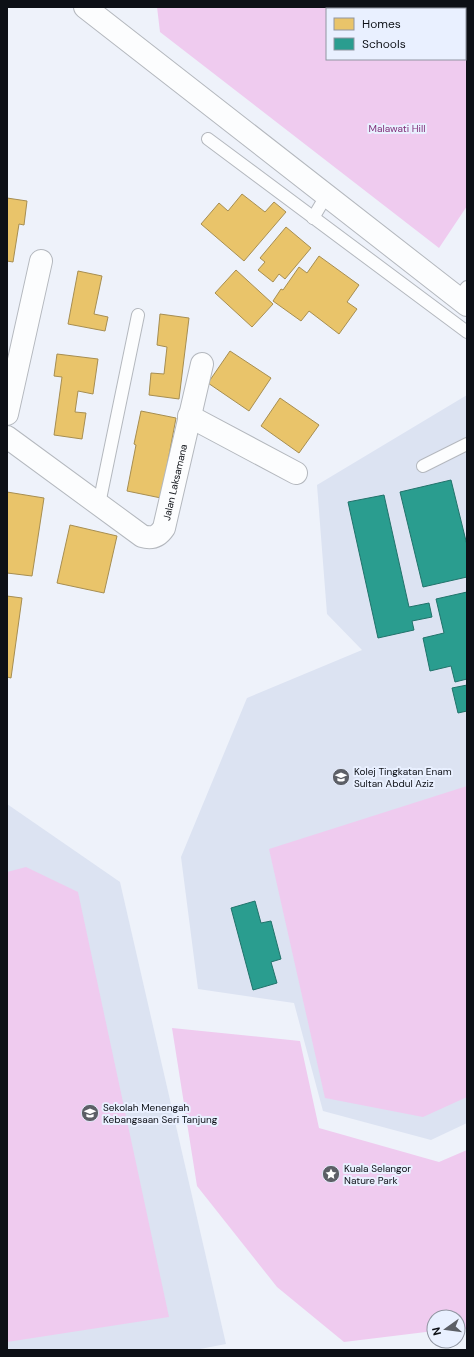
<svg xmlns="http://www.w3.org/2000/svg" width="474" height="1357" font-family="'DM Sans',sans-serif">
<rect width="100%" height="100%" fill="#eef2fa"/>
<!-- built -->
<g fill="#dce3f2">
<path d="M467,395V1123L431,1140L323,1111L294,1003L198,989L181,857L247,698L362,650L327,614L317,485Z"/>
<path d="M7,804L120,882L226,1344L195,1350H7Z"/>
</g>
<!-- green -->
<g fill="#efcbef" fill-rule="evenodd">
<path d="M157,7H467V206L439,248L160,32ZM327,9H465V59H327Z"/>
<path d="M467,786V1097L423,1117L325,1098L269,849Z"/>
<path d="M26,867L78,892L169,1317L7,1342V872Z"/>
<path d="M172,1028L300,1041L319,1128L439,1162L467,1150V1329H458V1317H434V1331L344,1342L277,1287L197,1186Z"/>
</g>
<!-- homes -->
<g fill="#e9c46a" stroke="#a78e51">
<path d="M242,194L265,212L274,202L286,212L244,261L201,224L219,203L228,211Z"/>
<path d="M7,198L27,201L24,225L19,224L13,262L7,261Z"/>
<path d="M286,227L311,248L285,279L279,274L273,282L258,270L265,262L260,258Z"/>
<path d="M319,256L359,285L347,302L357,309L339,334L309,311L301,321L273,301L281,289L283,290L299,267L307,273Z"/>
<path d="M236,270L273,304L252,327L215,293Z"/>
<path d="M78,271L102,276L94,314L108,317L105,331L68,324Z"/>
<path d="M160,314L189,318L179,399L149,395L151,373L164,374L167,347L157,345Z"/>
<path d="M230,351L271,378L249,411L208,383Z"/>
<path d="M57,354L98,359L93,394L78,391L75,412L86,413L82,439L54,435L62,377L54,376Z"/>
<path d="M280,398L319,425L299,453L261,426Z"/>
<path d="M141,411L176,418L161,498L127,491L136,445L134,444Z"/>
<path d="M7,492L44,498L32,576L7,573Z"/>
<path d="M70,525L117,536L104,593L57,583Z"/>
<path d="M7,596L22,598L11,678L7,677Z"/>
</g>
<!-- schools -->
<g fill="#2a9d8f" stroke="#21736b">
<path d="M451,480L467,545V577L423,587L400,492Z"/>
<path d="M384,495L409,607L429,603L432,617L412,621L414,630L378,638L348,502Z"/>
<path d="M467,592V679L455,682L451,666L430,671L423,638L444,633L436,599Z"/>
<path d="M467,685V711L458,713L452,688Z"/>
<path d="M255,901L261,923L271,921L281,959L271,962L277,983L253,990L231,908Z"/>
</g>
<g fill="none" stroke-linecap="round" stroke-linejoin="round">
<defs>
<g id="lane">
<path d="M208,139L467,332"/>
<path d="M313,218L326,196"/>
<path d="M458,298L467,287"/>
<path d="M423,466L467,444"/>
<path d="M99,504L138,315"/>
</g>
<g id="street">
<path d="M85,7L467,305"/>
<path d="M7,414L41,261"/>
<path d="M189,416L296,473"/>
<path id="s1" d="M7,437L142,536C152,539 158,537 164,528L202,364"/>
</g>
</defs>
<!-- lane casing -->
<use href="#lane" stroke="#b4b8be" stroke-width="14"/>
<!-- street casing -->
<use href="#street" stroke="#b4b8be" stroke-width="24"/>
<!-- lane -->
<use href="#lane" stroke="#fcfdfe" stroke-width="12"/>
<!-- street -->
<use href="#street" stroke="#fcfdfe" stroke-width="22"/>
</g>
<!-- icons -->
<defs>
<symbol id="school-disc" viewBox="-11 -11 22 22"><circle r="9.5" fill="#5c5f66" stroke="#e9f0ff"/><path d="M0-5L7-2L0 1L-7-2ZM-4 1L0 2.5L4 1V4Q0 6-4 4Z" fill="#fff"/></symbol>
<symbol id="sight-disc" viewBox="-11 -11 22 22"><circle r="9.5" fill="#5c5f66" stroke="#e9f0ff"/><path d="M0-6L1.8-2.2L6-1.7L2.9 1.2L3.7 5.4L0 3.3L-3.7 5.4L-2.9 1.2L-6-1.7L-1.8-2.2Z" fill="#fff"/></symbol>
</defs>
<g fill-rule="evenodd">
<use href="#school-disc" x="331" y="767" width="20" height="20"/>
<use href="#school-disc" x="80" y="1103" width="20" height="20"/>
<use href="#sight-disc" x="321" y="1164" width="20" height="20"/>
</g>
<g text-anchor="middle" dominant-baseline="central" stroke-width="4" stroke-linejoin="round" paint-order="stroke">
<!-- park labels -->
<g font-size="10" fill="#81317a" stroke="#e9f0ff">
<text x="397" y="128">Malawati Hill</text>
</g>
<!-- street labels -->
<g font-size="10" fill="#0d1016" stroke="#e9f0ff">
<text stroke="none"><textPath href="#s1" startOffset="240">Jalan Laksamana</textPath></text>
</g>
<!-- poi labels -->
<g font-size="10" fill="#0d1016" stroke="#e9f0ff" text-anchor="start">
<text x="354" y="771">Kolej Tingkatan Enam<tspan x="354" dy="12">Sultan Abdul Aziz</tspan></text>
<text x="103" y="1107">Sekolah Menengah<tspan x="103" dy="12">Kebangsaan Seri Tanjung</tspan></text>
<text x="344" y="1168">Kuala Selangor<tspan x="344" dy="12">Nature Park</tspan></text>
</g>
</g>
<!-- border -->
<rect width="474" height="1357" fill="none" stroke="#0d1016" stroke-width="16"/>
<!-- legend -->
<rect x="326" y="8" width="140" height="52" fill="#e9f0ff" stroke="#9196a2"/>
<rect x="334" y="18" width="20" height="12" fill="#e9c46a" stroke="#9196a2"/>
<text x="362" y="28" font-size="12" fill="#0d1016">Homes</text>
<rect x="334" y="38" width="20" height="12" fill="#2a9d8f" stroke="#9196a2"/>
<text x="362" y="48" font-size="12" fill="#0d1016">Schools</text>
<!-- north arrow -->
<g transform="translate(446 1329) rotate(256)"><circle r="19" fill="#e9f0ff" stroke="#9196a2"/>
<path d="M0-3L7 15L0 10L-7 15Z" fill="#5c5f66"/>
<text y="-6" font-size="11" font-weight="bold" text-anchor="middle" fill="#0d1016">N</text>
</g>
</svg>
